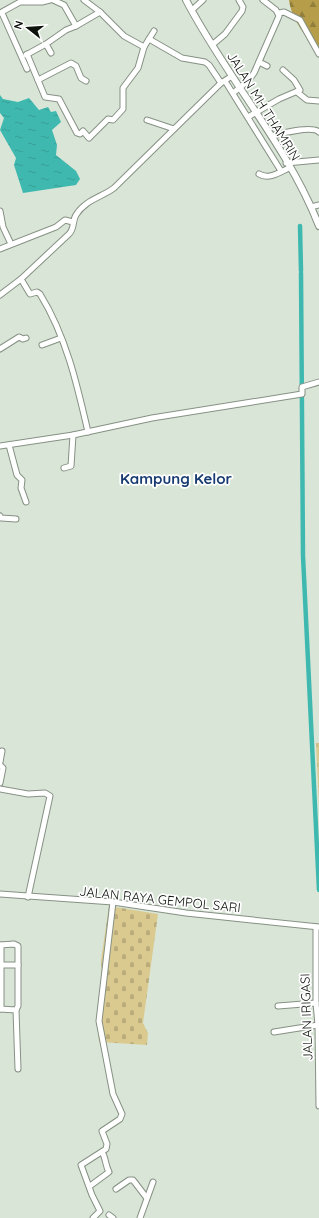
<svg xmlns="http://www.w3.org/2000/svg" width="319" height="1218" font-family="Quicksand,sans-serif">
<defs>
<pattern id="grass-tufts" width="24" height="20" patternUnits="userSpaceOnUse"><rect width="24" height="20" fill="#dbca90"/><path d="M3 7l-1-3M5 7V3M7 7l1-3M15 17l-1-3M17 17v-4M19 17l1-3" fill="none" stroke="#bbac7b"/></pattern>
<pattern id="forest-firs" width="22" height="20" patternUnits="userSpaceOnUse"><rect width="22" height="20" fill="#b59d4a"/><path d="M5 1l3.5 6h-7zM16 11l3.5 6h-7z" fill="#927f3c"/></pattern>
<pattern id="cemetery-stones" width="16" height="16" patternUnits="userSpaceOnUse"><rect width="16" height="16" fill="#dbca90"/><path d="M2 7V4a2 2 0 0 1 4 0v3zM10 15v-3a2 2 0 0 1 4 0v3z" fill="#bbac7b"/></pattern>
<pattern id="water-ripples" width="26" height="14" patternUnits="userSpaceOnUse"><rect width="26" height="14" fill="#3fb9b0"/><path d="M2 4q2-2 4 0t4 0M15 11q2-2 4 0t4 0" fill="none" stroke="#369e96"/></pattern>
</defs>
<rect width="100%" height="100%" fill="#d9e6d7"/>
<!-- grass -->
<path fill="url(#grass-tufts)" d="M316,743H319V807Z"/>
<!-- forest -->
<path fill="url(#forest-firs)" d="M289,0H319V52C307,39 291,19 289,0Z"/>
<!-- cemetery -->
<path fill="url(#cemetery-stones)" d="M109,906L158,914L143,1023L148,1033L147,1045L99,1042L97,1021L102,981L101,960Z"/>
<!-- water -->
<path fill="url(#water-ripples)" d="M0,95L3,99L18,102L29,98L39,110L48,107L51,112L56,111L61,122L52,130L57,145L56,155L76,171L80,179L76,185L23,193L14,165L16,158L0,130L4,118L0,113Z"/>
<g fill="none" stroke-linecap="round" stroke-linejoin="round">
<!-- canal -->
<g stroke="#3fb9b0" stroke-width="4.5">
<path d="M300,226L301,271"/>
<path d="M301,273L303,556L319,890"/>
</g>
<defs>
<g id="minor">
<path d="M53,0L64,5L76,26L100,12L124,36L144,47L149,39L182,58L205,62L209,65L221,83"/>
<path d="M84,0L100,12"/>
<path d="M192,10L203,0"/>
<path d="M0,13L20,2H42L50,0"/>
<path d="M2,13L27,69"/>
<path d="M279,13L284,12L300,20L319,54"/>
<path d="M149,39L154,31"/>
<path d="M212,45L225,34L242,11L243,7L239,0"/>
<path d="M51,53L46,44L66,30L76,26"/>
<path d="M27,54L45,97L59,99L77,133L80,134L83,131L89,138L108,119L113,120L123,109V88L138,68L144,47"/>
<path d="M26,55L46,44"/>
<path d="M259,62L267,66"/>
<path d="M38,80L71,63L76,66L81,78L86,81"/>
<path d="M225,81L281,171"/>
<path d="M297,92L307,100L319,101"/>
<path d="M233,93L248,81L254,73L279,16L276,10L263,0"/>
<path d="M248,117L279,99L300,90L294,80L283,70"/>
<path d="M147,120L174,129"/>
<path d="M271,136C280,134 312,125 319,132"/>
<path d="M286,163L319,160"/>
<path d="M259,174C269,180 280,172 289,168"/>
<path d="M311,207L319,205"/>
<path d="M0,211L3,227L11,244"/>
<path d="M0,249L56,227L65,220L73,222"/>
<path d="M21,279L30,294L37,292L40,294C66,336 77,384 88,432"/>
<path d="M0,295L21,279L69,234C75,228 72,221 76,215C85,200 102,197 114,188L221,83L232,76"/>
<path d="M42,345L61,338"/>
<path d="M0,349L19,337L23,339L26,338"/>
<path d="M9,445L17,475L22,480L21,488L26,502"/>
<path d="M0,446L73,435L152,418L302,394V387L319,382"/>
<path d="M64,468L71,466L73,435"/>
<path d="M0,516L1,518L16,519"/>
<path d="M0,762L2,751"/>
<path d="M0,765L3,768L0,783"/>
<path d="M0,789L28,794L45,793L50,796L28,897"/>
<path d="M0,894L113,902L186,913L319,927"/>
<path d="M316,927V1003L318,1025L319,1106"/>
<path d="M0,945L14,944L18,946V1006L16,1010L0,1009"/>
<path d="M1,945V1009"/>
<path d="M0,965H18"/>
<path d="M278,1006L316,1003"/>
<path d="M16,1010L18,1069"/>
<path d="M274,1032L318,1025"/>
<path d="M90,1186L109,1172C105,1165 106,1158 102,1152"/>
<path d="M116,1189L129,1180H133L146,1197"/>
<path d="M109,1215L113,1218"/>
<path d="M93,1218L100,1211L92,1195L81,1165L106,1149L107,1144L102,1131L120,1119L122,1114L113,1094L99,1021L113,902"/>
<path d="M140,1218L153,1182"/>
</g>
<path id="tertiary" d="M186,0C226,77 288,146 319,226"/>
</defs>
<!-- minor casing -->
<use href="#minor" stroke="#869184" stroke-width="7"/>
<!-- tertiary casing -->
<use href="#tertiary" stroke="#869184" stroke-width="8"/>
<!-- minor -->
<use href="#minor" stroke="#fff" stroke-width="5"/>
<!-- tertiary -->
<use href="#tertiary" stroke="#fff" stroke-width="6"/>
</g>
<g text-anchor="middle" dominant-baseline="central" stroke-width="3.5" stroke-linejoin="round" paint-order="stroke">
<!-- street labels -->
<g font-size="13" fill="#0d120c" stroke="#fff">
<text transform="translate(264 106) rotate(58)">JALAN MH THAMRIN</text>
<text transform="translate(160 899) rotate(6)">JALAN RAYA GEMPOL SARI</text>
<text transform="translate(306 1017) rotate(-92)">JALAN IRIGASI</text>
</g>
<!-- quarter labels -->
<g font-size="15" font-weight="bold" fill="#183c71" stroke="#fff">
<text x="176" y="478">Kampung Kelor</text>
</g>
</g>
<!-- north arrow -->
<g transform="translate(28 28) rotate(287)" stroke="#ffffff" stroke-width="3" paint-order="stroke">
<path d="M0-3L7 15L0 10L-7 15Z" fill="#0d120c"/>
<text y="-6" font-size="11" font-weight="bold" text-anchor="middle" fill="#0d120c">N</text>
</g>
</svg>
